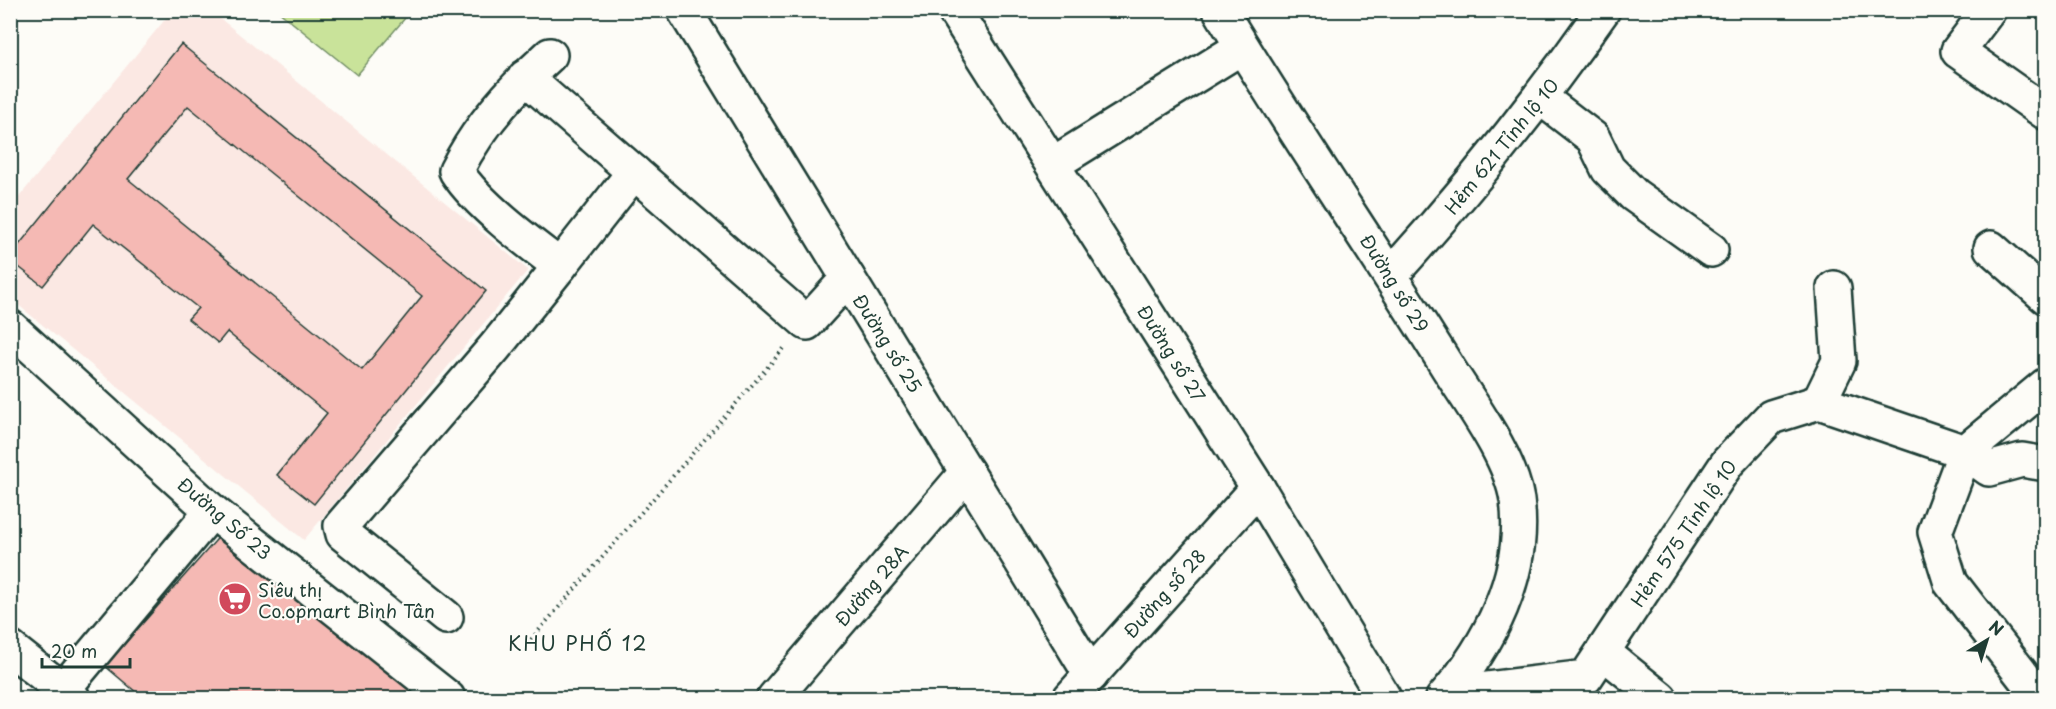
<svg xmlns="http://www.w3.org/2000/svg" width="2056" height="709" font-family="'Playpen Sans',sans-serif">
<rect width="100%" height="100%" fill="#fdfcf7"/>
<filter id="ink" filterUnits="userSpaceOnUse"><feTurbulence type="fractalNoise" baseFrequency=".0167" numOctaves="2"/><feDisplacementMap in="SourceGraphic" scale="12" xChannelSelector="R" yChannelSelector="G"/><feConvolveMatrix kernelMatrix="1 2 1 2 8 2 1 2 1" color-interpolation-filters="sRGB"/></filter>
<g filter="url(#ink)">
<!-- built -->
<path fill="#fbe8e3" d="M172,11H211L528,270L304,540L11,299L10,208Z"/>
<!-- park -->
<path fill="#c9e39a" stroke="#749067" stroke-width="1.5" d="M278,11H411L357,75Z"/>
<!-- building -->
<g fill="#f5b9b4" stroke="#1f3d34" stroke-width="1.5" fill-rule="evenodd">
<path d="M181,44L486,291L314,504L277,475L327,413L227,332L218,343L188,319L198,308L93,224L43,286L10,260V256ZM188,106L422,296L362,370L128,179Z"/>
<path d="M223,532L423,695L420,698H143L105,666Z"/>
</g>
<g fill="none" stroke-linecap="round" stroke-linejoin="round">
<defs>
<g id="minor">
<path d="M684,10L1091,675"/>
<path d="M954,10L1258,488L1384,698"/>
<path d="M1220,10C1292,130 1372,245 1445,363C1469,402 1510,455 1517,500C1527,573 1489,646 1443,698"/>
<path d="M1989,10L1958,51L2046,113"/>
<path d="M550,55C514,87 478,127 456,171C477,204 528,242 560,266L634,172"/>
<path d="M525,77L807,323L848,278"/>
<path d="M1541,98L1593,138L1608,169L1634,195L1711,250"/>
<path d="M1053,164L1242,47"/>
<path d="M1991,248L2046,297"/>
<path d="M1391,275C1467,191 1537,104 1603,10"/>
<path d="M10,327L212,511L448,698"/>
<path d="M1819,402L1839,361L1834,288"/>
<path d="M446,617L343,534L341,526L495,347L560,266"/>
<path d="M10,648L73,698"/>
<path d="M1604,653L1660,698"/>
<path d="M1447,694L1586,677L1728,462L1771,417L1819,402L1965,452L1989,469L2022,460L2046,464"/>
<path d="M56,698L212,511"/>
<path d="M774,698L967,472"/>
<path d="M1070,698L1258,488"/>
<path d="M2040,698L1951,583L1935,532L1965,452L2046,385"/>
</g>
</defs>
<!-- minor casing -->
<use href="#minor" stroke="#1f3d34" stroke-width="38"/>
<!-- path -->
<path stroke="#1f3d34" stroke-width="4" stroke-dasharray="1.5 4.5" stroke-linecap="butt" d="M527,644L786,346"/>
<!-- minor -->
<use href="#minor" stroke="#fdfcf7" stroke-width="33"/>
</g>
</g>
<!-- icons -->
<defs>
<symbol id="supermarket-disc" viewBox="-11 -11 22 22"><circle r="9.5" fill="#d1495b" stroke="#fdfcf7"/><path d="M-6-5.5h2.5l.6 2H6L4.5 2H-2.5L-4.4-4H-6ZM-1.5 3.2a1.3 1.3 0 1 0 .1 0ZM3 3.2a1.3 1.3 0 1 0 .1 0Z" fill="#fff"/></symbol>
</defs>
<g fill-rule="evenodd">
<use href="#supermarket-disc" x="216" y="580" width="38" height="38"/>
</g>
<g text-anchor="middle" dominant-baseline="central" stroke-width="4.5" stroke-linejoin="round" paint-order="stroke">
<!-- street labels -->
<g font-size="18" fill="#1f3d34" stroke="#fdfcf7">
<text transform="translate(1501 146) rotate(-51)">Hẻm 621 Tỉnh lộ 10</text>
<text transform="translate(1395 283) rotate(58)">Đường số 29</text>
<text transform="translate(888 343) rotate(58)">Đường số 25</text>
<text transform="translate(1172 353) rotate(58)">Đường số 27</text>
<text transform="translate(225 518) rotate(40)">Đường Số 23</text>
<text transform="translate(1683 533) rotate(-56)">Hẻm 575 Tỉnh lộ 10</text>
<text transform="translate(871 585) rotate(-49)">Đường 28A</text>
<text transform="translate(1164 593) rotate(-48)">Đường số 28</text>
</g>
<!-- poi labels -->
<g font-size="18" fill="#1f3d34" stroke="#fdfcf7" text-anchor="start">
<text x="258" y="589">Siêu thị<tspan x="258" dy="21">Co.opmart Bình Tân</tspan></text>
</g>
<!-- neighbourhood labels -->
<g font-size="20" letter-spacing="1.5" fill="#1f3d34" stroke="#fdfcf7">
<text x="578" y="643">KHU PHỐ 12</text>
</g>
</g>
<!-- margin -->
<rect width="2056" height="709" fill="none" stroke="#fdfcf7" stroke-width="36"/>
<rect x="18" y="18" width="2020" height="673" fill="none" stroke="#1f3d34" stroke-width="2" filter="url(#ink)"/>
<!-- north arrow -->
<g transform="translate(1987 640) rotate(38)" stroke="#fdfcf7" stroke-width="4.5" paint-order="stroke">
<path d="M0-4.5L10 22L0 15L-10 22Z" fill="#1f3d34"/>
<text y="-9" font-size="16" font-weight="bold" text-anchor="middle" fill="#1f3d34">N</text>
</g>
<!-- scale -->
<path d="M42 658v9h88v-9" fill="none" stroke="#1f3d34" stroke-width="3"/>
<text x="51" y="658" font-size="18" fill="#1f3d34" stroke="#fdfcf7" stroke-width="4.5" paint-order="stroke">20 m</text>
</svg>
